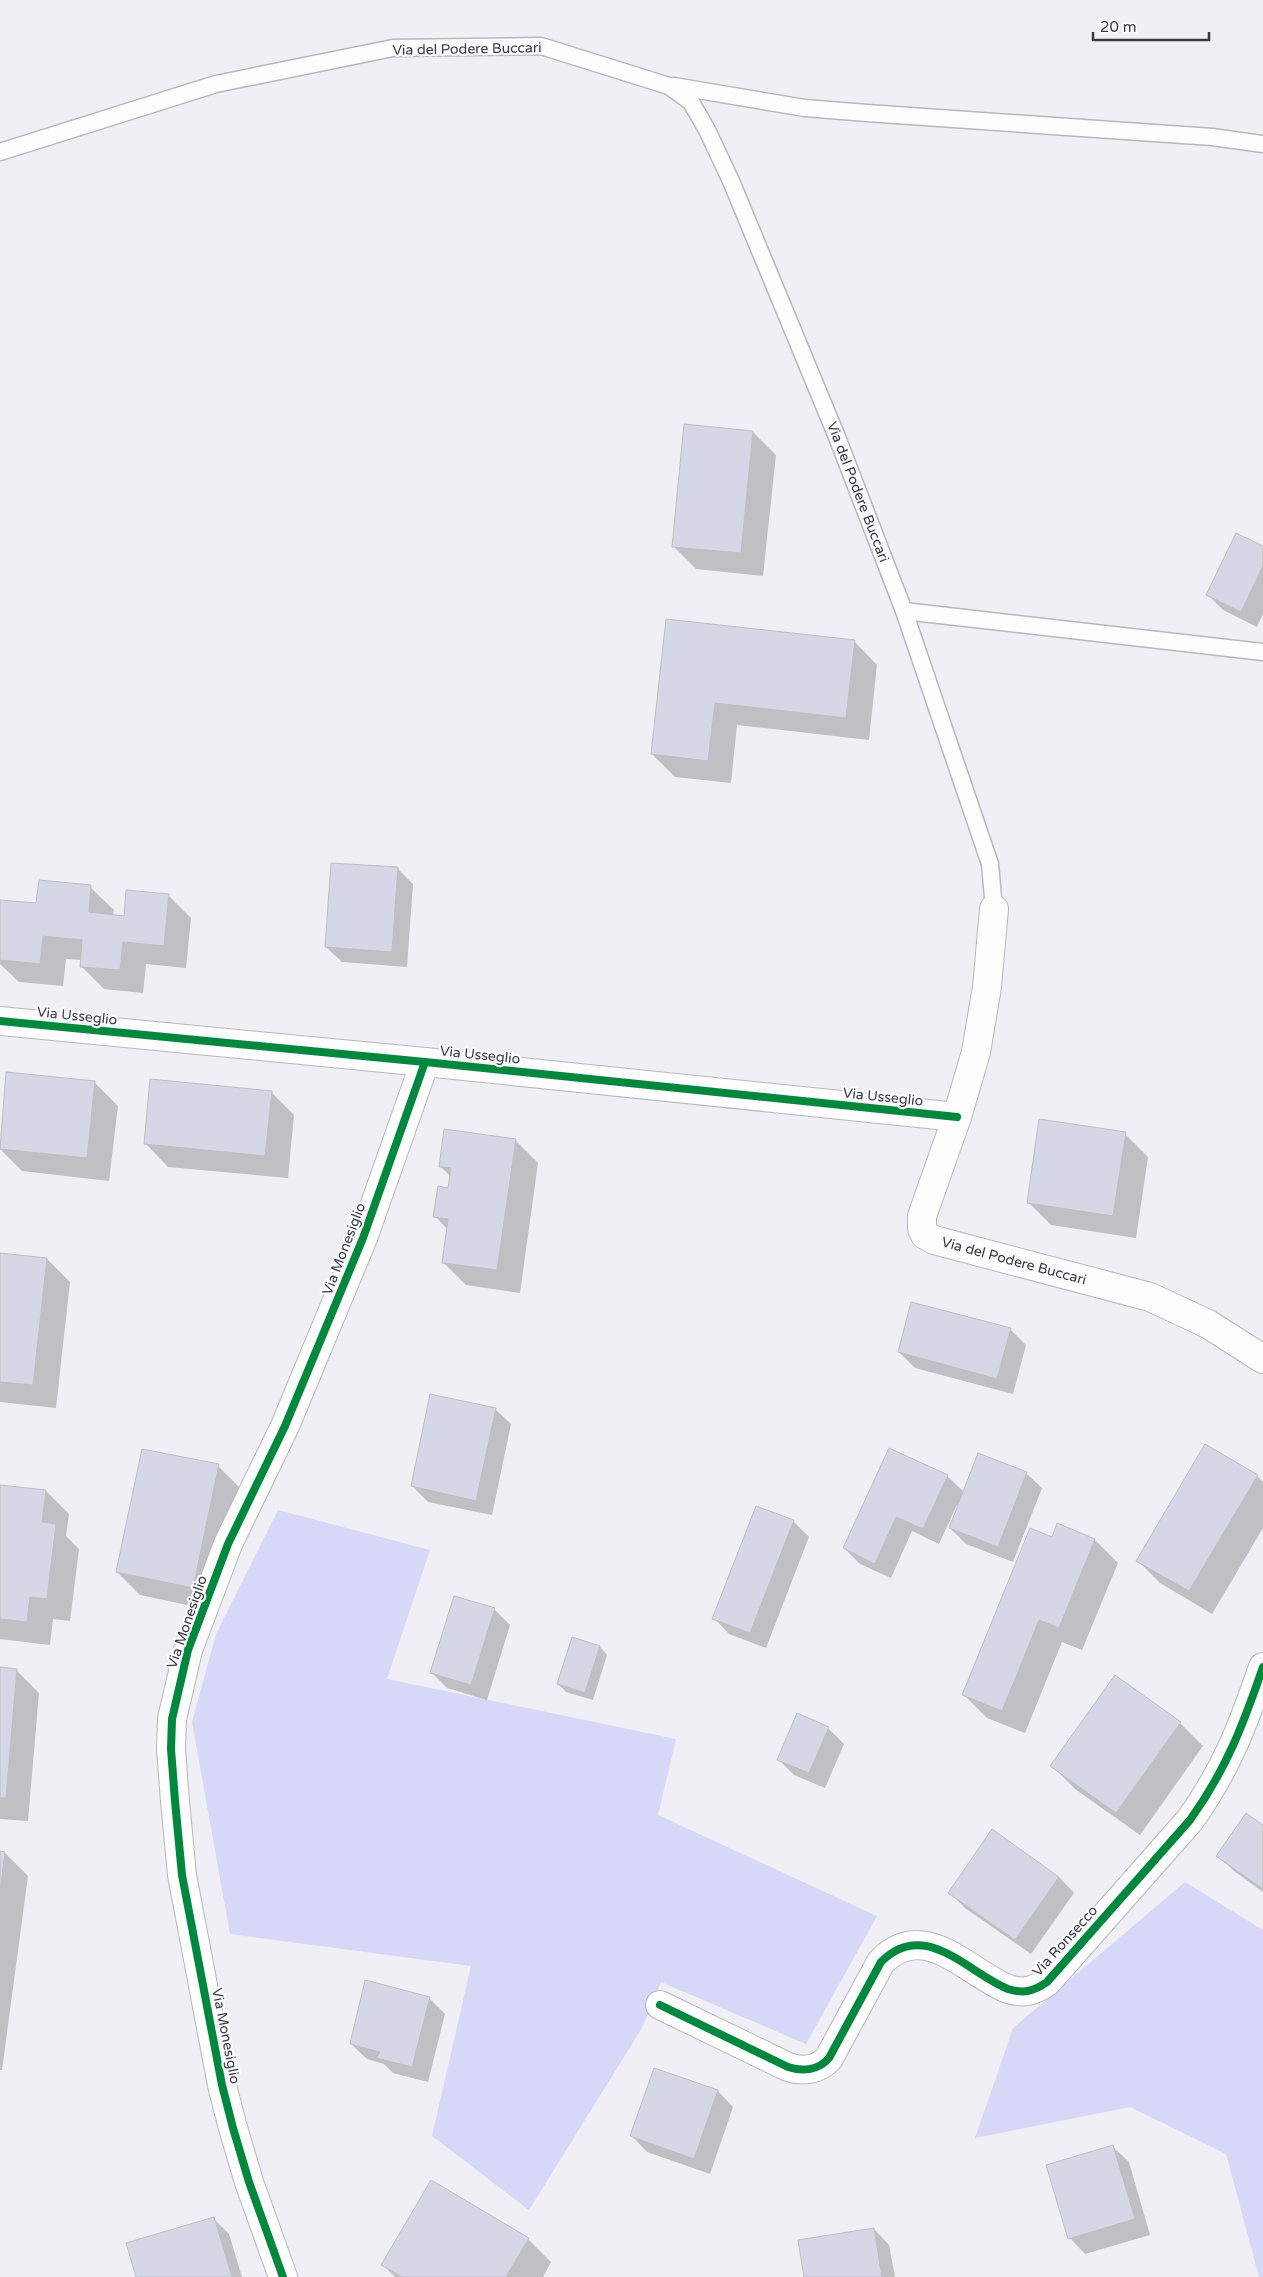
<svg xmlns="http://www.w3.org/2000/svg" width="1263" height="2277" font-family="'Varela Round',sans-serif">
<rect width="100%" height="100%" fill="#efeff5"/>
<!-- green -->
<g fill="#d7d7f8">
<path d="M278,1510L430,1550L387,1679L676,1739L658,1815L877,1916L806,2044L661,1982L642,2028L529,2210L432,2136L471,1966L230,1934L192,1722L216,1634Z"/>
<path d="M1185,1882L1263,1930V2277H1259L1226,2154L1130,2107L975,2138L1013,2028Z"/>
</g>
<!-- shadow -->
<g fill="#0003">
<path d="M753,432L776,455L763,576L696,569L673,546Z"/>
<path d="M1263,548V614L1257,627L1223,610L1208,595Z"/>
<path d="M667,620L854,641L877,665L869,740L737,725L731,783L675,777L652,754Z"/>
<path d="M397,868L413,884L407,967L342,962L326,947Z"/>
<path d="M90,887L114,910L113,916L125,918L168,895L191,918L186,968L146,964L143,993L104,989L81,966L82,960L66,959L63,986L19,982L0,964V916Z"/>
<path d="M7,1073L95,1083L118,1106L109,1181L22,1171L0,1149Z"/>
<path d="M271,1092L294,1115L288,1178L168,1167L145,1143Z"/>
<path d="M1125,1134L1148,1157L1136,1238L1051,1225L1028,1202Z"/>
<path d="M515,1140L538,1163L520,1293L466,1285L443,1262L448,1230L435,1216L449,1189L451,1177L440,1166Z"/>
<path d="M0,1255L47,1259L70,1282L56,1408L0,1402Z"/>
<path d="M1010,1329L1026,1345L1013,1394L915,1368L899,1352Z"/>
<path d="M495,1409L511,1424L492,1515L428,1502L412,1486Z"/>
<path d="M218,1466L241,1489L215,1611L140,1595L117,1572Z"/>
<path d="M1026,1473L1042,1488L1013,1562L966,1544L950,1528L959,1506L957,1505L939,1544L912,1531L891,1578L860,1564L844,1548L947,1476L964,1492Z"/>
<path d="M1257,1476L1263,1482V1528L1212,1614L1160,1583L1137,1560Z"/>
<path d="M0,1486L46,1491L69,1514L66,1536L79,1549L70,1621L53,1619L50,1645L0,1639Z"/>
<path d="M793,1521L809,1537L766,1648L729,1634L714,1618Z"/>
<path d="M1058,1525L1095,1540L1118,1563L1082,1650L1062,1642L1025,1733L987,1718L964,1695L1052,1538Z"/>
<path d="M494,1609L510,1625L487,1700L447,1688L431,1672Z"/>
<path d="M573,1639L600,1647L607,1655L593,1700L566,1692L558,1684Z"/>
<path d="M0,1669L16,1670L39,1693L28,1821L0,1819Z"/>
<path d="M1180,1723L1203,1746L1140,1835L1075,1789L1052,1766Z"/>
<path d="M828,1728L844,1744L825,1788L794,1775L779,1760Z"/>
<path d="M1263,1826V1892L1234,1871L1218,1856Z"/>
<path d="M0,1853H5L28,1876L2,2070H0Z"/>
<path d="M1059,1877L1074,1893L1031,1954L965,1908L949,1892Z"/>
<path d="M429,1998L445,2014L428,2082L393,2073L384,2064L367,2059L351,2044Z"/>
<path d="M655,2070L718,2091L733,2107L710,2174L647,2152L632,2136Z"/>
<path d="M1113,2147L1129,2162L1150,2235L1085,2254L1070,2238Z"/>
<path d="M431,2182L528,2239L551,2262L543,2277H395L383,2265Z"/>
<path d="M213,2218L229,2234L242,2277H138Z"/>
<path d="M874,2229L889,2245L895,2277H806Z"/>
</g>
<!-- building -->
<g fill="#d6d6e6" stroke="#bebec2">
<path d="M684,424L753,431L741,553L672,547Z"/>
<path d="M1236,533L1263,546V566L1241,612L1206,595Z"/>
<path d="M666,619L855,640L846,718L715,703L708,761L651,754Z"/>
<path d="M331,863L398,867L392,952L325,947Z"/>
<path d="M39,880L91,885L89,912L124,916L126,890L169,894L164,946L123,942L120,970L80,967L82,940L43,936L40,964L0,960V900L36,903Z"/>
<path d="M6,1072L95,1081L87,1158L0,1149Z"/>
<path d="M150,1079L272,1091L265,1156L144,1144Z"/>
<path d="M1039,1119L1126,1132L1113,1216L1027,1203Z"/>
<path d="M444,1129L516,1139L497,1270L442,1263L448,1219L433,1217L438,1186L448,1188L451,1168L439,1167Z"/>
<path d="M0,1253L47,1258L33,1385L0,1382Z"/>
<path d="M911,1302L1011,1328L997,1379L898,1352Z"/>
<path d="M430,1394L496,1408L476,1501L411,1486Z"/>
<path d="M1205,1444L1258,1475L1189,1591L1136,1561Z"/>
<path d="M889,1448L948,1475L923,1529L896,1517L875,1564L843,1548Z"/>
<path d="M142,1449L219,1464L193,1588L116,1572Z"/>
<path d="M978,1453L1027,1472L998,1547L949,1528Z"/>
<path d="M0,1485L46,1490L42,1522L56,1524L47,1599L30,1597L27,1622L0,1619Z"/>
<path d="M756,1506L794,1520L750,1633L712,1619Z"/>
<path d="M1057,1523L1095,1539L1059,1628L1039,1620L1002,1711L962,1695L1030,1528L1052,1537Z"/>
<path d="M454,1596L495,1608L471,1685L430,1673Z"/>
<path d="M572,1637L600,1646L585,1693L557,1684Z"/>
<path d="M0,1667L17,1669L6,1798H0Z"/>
<path d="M1115,1675L1181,1722L1116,1813L1050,1766Z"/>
<path d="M797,1713L829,1727L809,1773L777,1760Z"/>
<path d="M1246,1813L1263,1825V1889L1216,1856Z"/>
<path d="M992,1829L1059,1877L1015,1940L948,1893Z"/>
<path d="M0,1851L5,1852L0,1892Z"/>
<path d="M365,1980L430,1997L412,2067L376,2058L380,2052L350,2044Z"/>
<path d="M654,2068L718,2090L694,2159L630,2136Z"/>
<path d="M1113,2145L1135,2219L1068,2239L1046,2165Z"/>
<path d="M431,2180L529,2238L506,2277H402L381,2265Z"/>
<path d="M214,2217L232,2277H136L126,2243Z"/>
<path d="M874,2228L882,2277H804L798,2240Z"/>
</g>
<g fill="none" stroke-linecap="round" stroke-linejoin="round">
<defs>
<g id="lane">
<path d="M674,86L805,108L867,113L1212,137L1263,144"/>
<path d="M0,152L216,84L393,48L541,46L669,86L691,102L707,130L731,181L837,437L904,611L990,864L994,909"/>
<path d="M904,611L1263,652"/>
</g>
<g id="street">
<path d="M994,909L987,987L976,1052L957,1117L922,1216V1229L925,1235L934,1240L1150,1297L1208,1324L1263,1359"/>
<path d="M0,1021L425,1062L957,1117"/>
<path d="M660,2005L788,2067C803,2072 819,2070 829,2058L881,1962C924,1918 967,1972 1008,1989C1024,1994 1034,1991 1047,1982L1190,1820C1226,1770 1243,1725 1263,1667"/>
<path d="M283,2277L249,2182L233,2128L222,2085L182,1875L175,1801L171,1749L172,1719L188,1650L228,1544L285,1426L363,1238L425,1062"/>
</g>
</defs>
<!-- lane casing -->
<use href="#lane" stroke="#b7b7bc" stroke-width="19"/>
<!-- street casing -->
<use href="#street" stroke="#b7b7bc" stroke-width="30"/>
<!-- lane -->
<use href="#lane" stroke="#fdfdfe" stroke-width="16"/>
<!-- street -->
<use href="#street" stroke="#fdfdfe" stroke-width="28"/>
<defs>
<g id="cycleway">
<path d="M0,1021L425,1062L957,1117"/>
<path d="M660,2005L788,2067C803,2072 819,2070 829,2058L881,1962C924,1918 967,1972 1008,1989C1024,1994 1034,1991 1047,1982L1190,1820C1226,1770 1243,1725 1263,1667"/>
<path d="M283,2277L249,2182L233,2128L222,2085L182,1875L175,1801L171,1749L172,1719L188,1650L228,1544L285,1426L363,1238L425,1062"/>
</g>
</defs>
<!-- cycleway casing -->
<use href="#cycleway" stroke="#fafaff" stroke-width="11"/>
<!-- cycleway -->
<use href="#cycleway" stroke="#00873e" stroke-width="8"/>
</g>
<g text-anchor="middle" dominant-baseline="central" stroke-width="4.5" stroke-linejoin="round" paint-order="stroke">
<!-- street labels -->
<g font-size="14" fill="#38393d" stroke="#fafaff">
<text transform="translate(467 49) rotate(-1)">Via del Podere Buccari</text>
<text transform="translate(858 492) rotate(69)">Via del Podere Buccari</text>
<text transform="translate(77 1016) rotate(6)">Via Usseglio</text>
<text transform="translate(480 1055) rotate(6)">Via Usseglio</text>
<text transform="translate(883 1097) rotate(6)">Via Usseglio</text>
<text transform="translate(344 1249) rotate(-69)">Via Monesiglio</text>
<text transform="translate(1014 1261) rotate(15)">Via del Podere Buccari</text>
<text transform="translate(187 1622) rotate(-71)">Via Monesiglio</text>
<text transform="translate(1065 1941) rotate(-48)">Via Ronsecco</text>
<text transform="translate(226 2036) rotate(79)">Via Monesiglio</text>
</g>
</g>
<!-- scale -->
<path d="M1093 32v8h116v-8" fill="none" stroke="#38393d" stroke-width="2.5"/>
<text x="1100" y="32" font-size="15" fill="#38393d" stroke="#fafaff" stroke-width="4" paint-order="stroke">20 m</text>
</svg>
